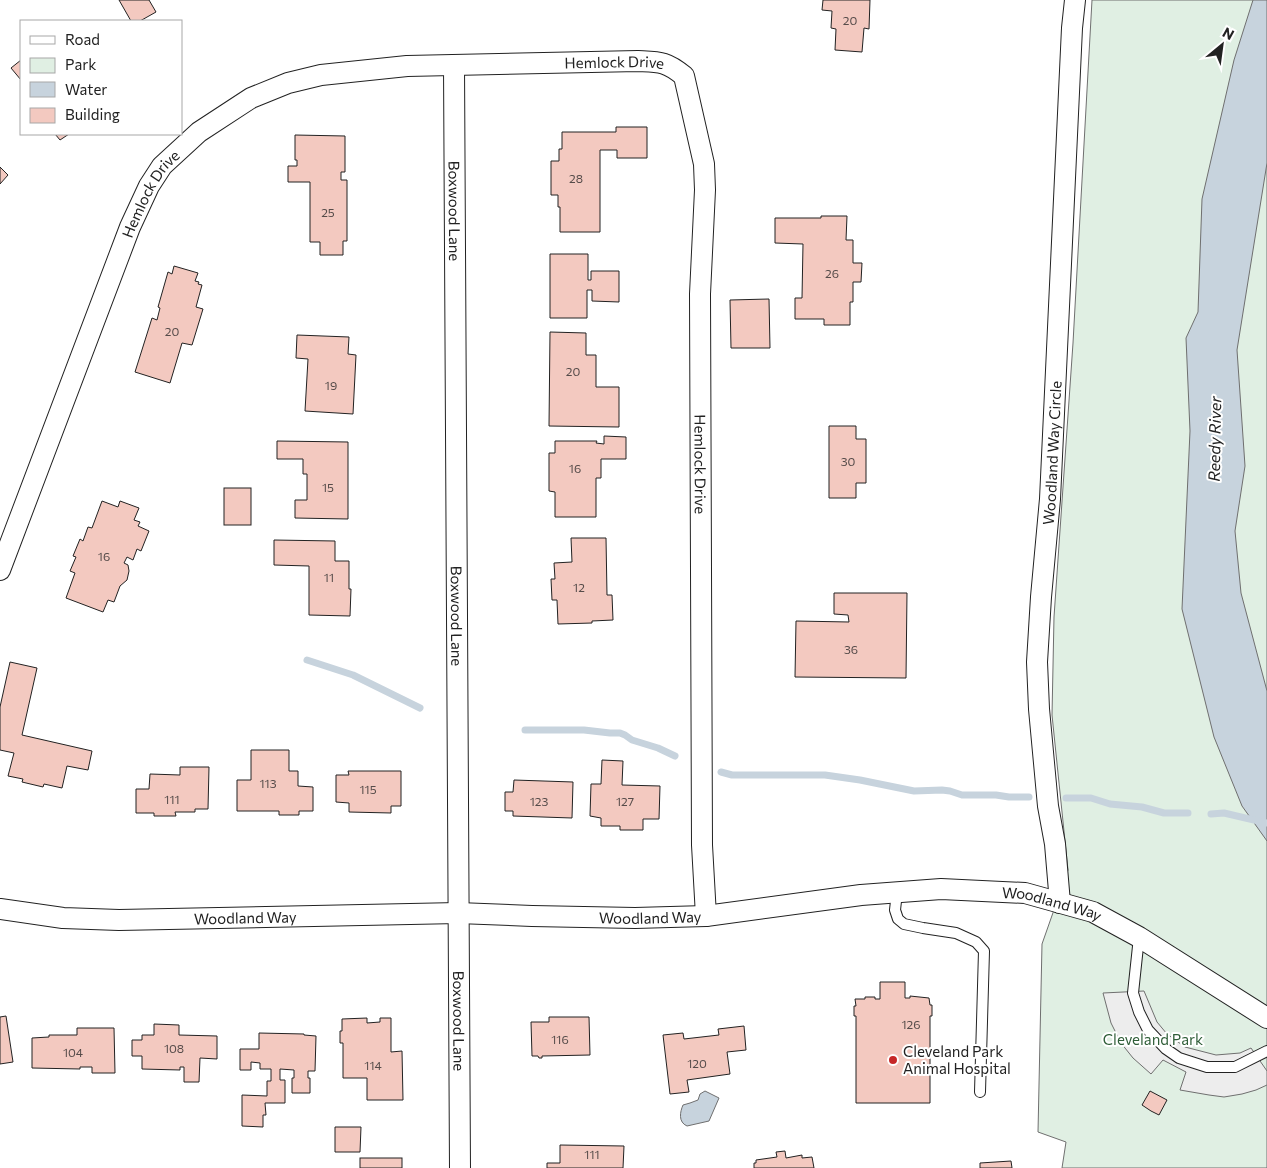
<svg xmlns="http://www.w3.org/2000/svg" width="1267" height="1168" font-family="Commissioner,sans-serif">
<rect width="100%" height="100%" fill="#fff"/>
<!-- green -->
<path fill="#e0efe3" stroke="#6f6f6f" d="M1092,0H1267V1168H1062L1066,1142L1038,1132L1042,944L1068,870L1052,715L1054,617L1073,343Z"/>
<!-- parking -->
<path fill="#ededed" stroke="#6f6f6f" d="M1144,991L1157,1022L1167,1034L1185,1047L1216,1055L1240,1053L1251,1048L1267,1071V1085L1256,1090L1242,1094L1224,1097L1209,1095L1180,1090L1186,1072L1163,1060L1151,1074L1133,1058L1121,1043L1111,1023L1103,993Z"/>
<!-- water -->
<g fill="#c7d3dd" stroke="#6f6f6f">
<path d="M1253,0H1267V163L1237,350L1245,466L1235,531L1241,593L1267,691V841L1242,806L1214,737L1182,609L1190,431L1186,338L1198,312L1202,199L1234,60Z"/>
<path d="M705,1091L719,1098L709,1121L687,1126C678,1122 680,1112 683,1105L690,1103L698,1100L700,1094Z"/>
</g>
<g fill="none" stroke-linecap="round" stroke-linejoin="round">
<!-- stream -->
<g stroke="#c7d3dd" stroke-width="7">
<path d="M307,660L353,675L420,708"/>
<path d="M525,730H584L610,733H620L625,735L632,740L658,748L675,756"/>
<path d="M721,772L732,775H825L860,780L914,791L942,790L950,791L962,795H996L1009,797H1029"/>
<path d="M1066,798H1091L1110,804L1142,807L1164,813H1188"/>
<path d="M1211,814L1224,813L1267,823"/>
</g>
</g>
<!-- building -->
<g fill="#f3c9c0" stroke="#222">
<path d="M119,0H149L156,12L140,21H131Z"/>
<path d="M823,0H870L869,29L864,28L862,52L835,50L836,29L831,28L832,11L822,10Z"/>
<path d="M21,60V80L11,68Z"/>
<path d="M616,127H647V158H617V150H600V232H560V207H558V195H551V161H559V149H562V132H616Z"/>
<path d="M55,134H69L60,140Z"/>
<path d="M295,135L345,136V172H341V180H347V241H343V255H320V242H310V182H288V166H297V160H295Z"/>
<path d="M0,167L8,175L0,184Z"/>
<path d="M821,216H847L846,240H853V263H862L861,282H853V302H850V325H824V319H795V298H802L803,244L775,243V218H821Z"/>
<path d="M550,254H588V280H591V271H619V302L592,301V290H587V318H550Z"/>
<path d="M174,266L198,273L195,281L199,282L198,284L202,285L196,307L203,309L192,345L182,343L170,383L135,372L152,318L157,320L160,308L158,307L168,272L172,274Z"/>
<path d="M769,299L770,348H731L730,300Z"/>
<path d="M550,332L586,333V355H596V387H619V427L549,426Z"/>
<path d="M297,335L349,337L348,354L356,355L353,414L305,411L308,359L296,358Z"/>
<path d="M829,426H856V439H866V483H856V498H829Z"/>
<path d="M604,436L626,437V459H601V478H596V517H555V492L549,491V453H555V441H597L596,443L604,444Z"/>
<path d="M277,441L348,442V519L295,518V500H307V474H303V459H277Z"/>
<rect x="224" y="488" width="27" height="37"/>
<path d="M102,501L118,507L120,501L139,508L134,520L140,522L138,526L149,531L141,551L137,549L133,560L127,557L124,563L128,565L129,571L127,580L120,586L114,602L108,600L103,612L66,598L75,573L70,571L76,557L73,556L80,539L83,541L88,527L92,528Z"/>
<path d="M571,538H606L607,595H612L613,620L592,621V623L558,624L557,600H552L551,579H555L554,563L572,562Z"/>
<path d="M274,540L335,541V561H349V589H351L350,616L309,615V566L274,565Z"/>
<path d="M834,593H907L906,678L795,677L796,621L849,622L848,615L834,614Z"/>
<path d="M10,662L37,668L22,735L92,751L88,770L67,766L62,788L44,784L43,787L22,782L23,779L8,776L14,753L0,750V707Z"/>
<path d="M251,750H289V771H298V786L313,787V811H299V815H279V811H237V780H251Z"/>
<path d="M602,760L623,761L622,785L660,786L659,819H643V830H620V826H601V818L590,816L591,784H601Z"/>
<path d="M180,767H209L208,809H195V812H175L176,816H154V813H136V789H149L150,774L180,775Z"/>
<path d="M348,771H401V806H391V813L349,812V803L336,802V775H349Z"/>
<path d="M514,780L573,782L572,818L513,816V811H505V792H513Z"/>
<path d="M880,982H905V998H910V996L929,998L930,1005H932V1016H930V1103H856V1016H854V1006H856L855,999H865V997H875V999H880Z"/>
<path d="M6,1016L13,1062L0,1064V1017Z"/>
<path d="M549,1017H589L590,1055L542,1056V1058H539L538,1056H532L531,1022H549Z"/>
<path d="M367,1018V1023L380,1022V1018H391V1052L402,1051L403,1100H367V1078H343V1043H340V1031H342V1019Z"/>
<path d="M154,1024L179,1025V1035L217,1036V1059L200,1058L199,1082H184V1067H180V1070L142,1069V1056H132V1040H142V1035H154Z"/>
<path d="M744,1026L746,1050L727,1052L730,1074L687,1080L689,1092L670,1094L663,1035L683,1033L684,1039L719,1035L718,1029Z"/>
<path d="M77,1028H114L115,1073H92V1067H80V1069L32,1068V1038L49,1037V1035H77Z"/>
<path d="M259,1033L304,1034V1035L316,1036L315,1071H308V1078H310V1093H292V1078H294V1070L280,1069V1080H285V1103H265L266,1115H263V1127L242,1126V1095L267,1096V1081H271V1069H260V1063L251,1062V1070H240V1049H259Z"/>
<path d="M1150,1091L1167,1100L1159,1115L1151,1111L1142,1105Z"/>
<path d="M335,1127H361L360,1152H335Z"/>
<path d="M560,1145L624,1146L623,1168H547V1163H560Z"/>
<path d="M785,1151L786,1158L802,1155V1158L812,1157L814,1168H754V1163H756V1160L777,1157L776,1152Z"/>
<rect x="360" y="1158" width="42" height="10"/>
<path d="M1011,1161L1012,1168H980V1163Z"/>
</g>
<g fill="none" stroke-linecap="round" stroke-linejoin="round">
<defs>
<g id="service">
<path d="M897,892L895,910L898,919L904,924L923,928L956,933L976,942L984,951L980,1092"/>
<path d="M1139,937L1133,993L1139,1012L1148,1030L1166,1049L1179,1058L1207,1067H1235L1267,1051"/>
</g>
<g id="minor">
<path id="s1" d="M454,65L460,1168"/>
<path id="s2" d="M0,570L130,227L149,186L162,166L199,132L251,98L288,83L321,75L407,66L638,61C659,62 666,61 684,76L704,164L705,190L700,294L702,845L706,916"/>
<path id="s3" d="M1060,903L1055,844L1048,806L1039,709L1037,662L1041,597L1050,499L1072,28L1075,0"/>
<path id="s4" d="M0,909L63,918L119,920L458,913L532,916L635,918L706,916L861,895L941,889L1025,893L1093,912L1139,937L1267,1018"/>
</g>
</defs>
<!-- service casing -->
<use href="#service" stroke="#222" stroke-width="12"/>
<!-- minor casing -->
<use href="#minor" stroke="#222" stroke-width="22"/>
<!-- service -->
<use href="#service" stroke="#fff" stroke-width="10"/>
<!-- minor -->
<use href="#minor" stroke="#fff" stroke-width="20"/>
</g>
<!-- markers -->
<circle fill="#c62828" stroke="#fff" stroke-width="2" cx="893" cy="1060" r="5"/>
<g text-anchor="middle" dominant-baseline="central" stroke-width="4" stroke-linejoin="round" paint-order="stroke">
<!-- number labels -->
<g font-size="12" fill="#564c4a">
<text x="850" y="20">20</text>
<text x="576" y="178">28</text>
<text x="328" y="212">25</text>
<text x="832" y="273">26</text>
<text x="172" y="331">20</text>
<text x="573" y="371">20</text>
<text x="331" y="385">19</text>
<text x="848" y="461">30</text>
<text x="575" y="468">16</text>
<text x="328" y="487">15</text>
<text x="104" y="556">16</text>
<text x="329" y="577">11</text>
<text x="579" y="587">12</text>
<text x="851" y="649">36</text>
<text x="268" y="783">113</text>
<text x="368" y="789">115</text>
<text x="172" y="799">111</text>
<text x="539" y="801">123</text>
<text x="625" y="801">127</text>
<text x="911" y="1024">126</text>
<text x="560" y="1039">116</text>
<text x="174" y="1048">108</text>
<text x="73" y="1052">104</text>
<text x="697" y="1063">120</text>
<text x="373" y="1065">114</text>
<text x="592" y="1154">111</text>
</g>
<!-- street labels -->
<g font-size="15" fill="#222" stroke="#fff">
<text stroke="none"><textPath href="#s2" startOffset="916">Hemlock Drive</textPath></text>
<text stroke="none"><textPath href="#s2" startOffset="406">Hemlock Drive</textPath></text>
<text stroke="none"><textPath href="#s1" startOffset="146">Boxwood Lane</textPath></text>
<text stroke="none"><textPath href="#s3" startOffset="452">Woodland Way Circle</textPath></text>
<text stroke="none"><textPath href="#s2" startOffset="1380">Hemlock Drive</textPath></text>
<text stroke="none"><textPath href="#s1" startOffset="551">Boxwood Lane</textPath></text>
<text stroke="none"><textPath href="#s4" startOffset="1056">Woodland Way</textPath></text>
<text stroke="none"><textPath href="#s4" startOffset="651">Woodland Way</textPath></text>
<text stroke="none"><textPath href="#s4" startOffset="246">Woodland Way</textPath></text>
<text stroke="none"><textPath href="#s1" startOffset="956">Boxwood Lane</textPath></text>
</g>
<!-- park labels -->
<g font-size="15" fill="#2f5e38" stroke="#fff">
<text x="1153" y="1039">Cleveland Park</text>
</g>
<!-- poi labels -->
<g font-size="15" fill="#222" stroke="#fff" text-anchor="start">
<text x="903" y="1051">Cleveland Park<tspan x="903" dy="17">Animal Hospital</tspan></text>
</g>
<!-- water labels -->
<g font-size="16" font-style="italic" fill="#222" stroke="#fff">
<text transform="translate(1214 439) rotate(-89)">Reedy River</text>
</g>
</g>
<!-- legend -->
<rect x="20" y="20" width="162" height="115" fill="#ffffff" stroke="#a7a7a7"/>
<rect x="30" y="36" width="25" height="8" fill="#ffffff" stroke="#a7a7a7"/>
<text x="65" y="45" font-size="15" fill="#222222">Road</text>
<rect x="30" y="58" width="25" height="15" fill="#e0efe3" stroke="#a7a7a7"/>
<text x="65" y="70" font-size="15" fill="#222222">Park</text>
<rect x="30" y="82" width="25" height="15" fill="#c7d3dd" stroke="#a7a7a7"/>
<text x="65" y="95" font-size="15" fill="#222222">Water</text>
<rect x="30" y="108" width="25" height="15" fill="#f3c9c0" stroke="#a7a7a7"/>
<text x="65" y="120" font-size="15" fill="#222222">Building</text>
<!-- north arrow -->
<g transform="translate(1222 45) rotate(29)" stroke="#ffffff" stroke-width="4" paint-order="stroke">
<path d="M0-4L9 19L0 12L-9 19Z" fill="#222222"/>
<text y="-8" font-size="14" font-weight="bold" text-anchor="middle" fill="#222222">N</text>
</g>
</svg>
